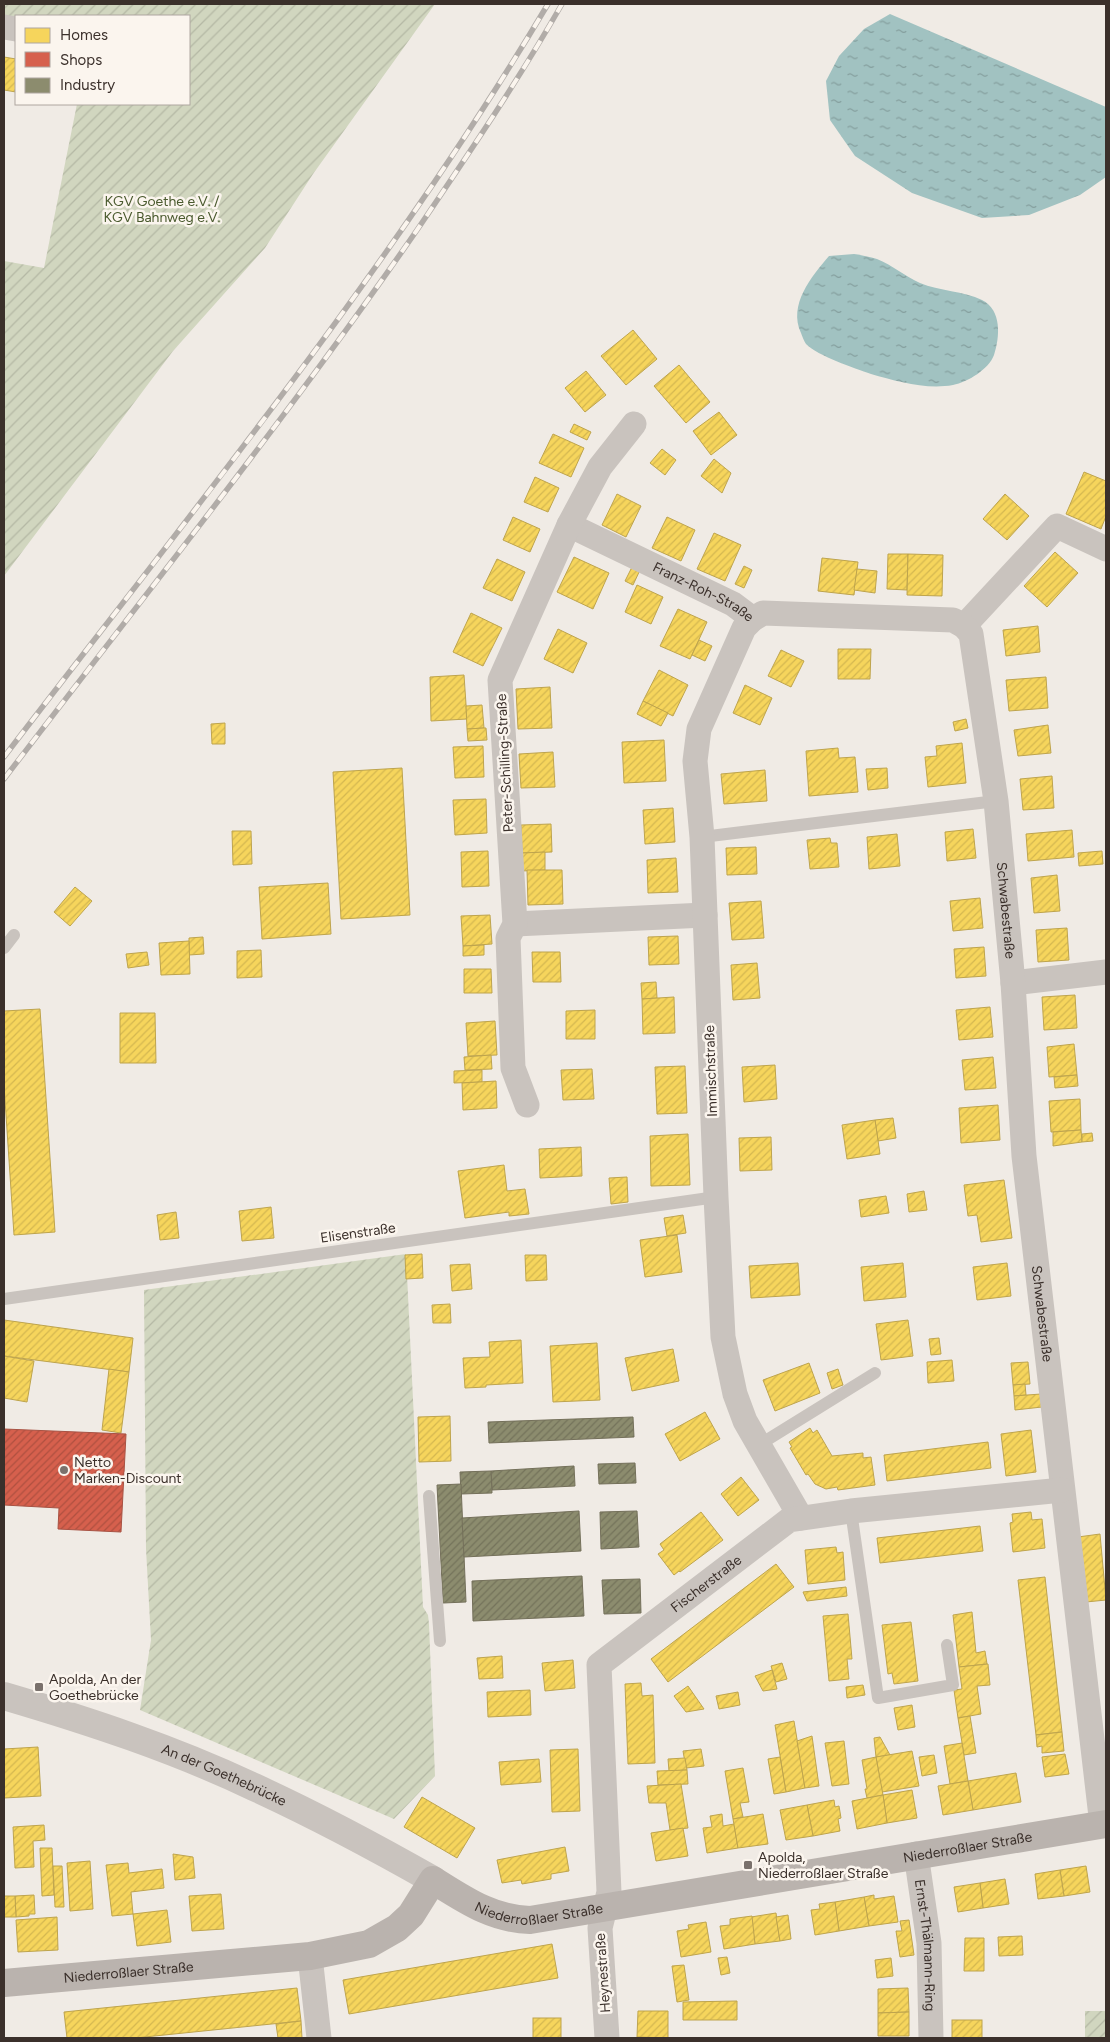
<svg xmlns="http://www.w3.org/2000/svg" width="1110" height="2042" font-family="Figtree,sans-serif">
<defs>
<pattern id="garden-furrows" width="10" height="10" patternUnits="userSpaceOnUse" patternTransform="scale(1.25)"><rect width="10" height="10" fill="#d1d6bf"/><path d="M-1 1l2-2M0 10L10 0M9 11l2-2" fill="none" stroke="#b4b8a4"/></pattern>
<pattern id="water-ripples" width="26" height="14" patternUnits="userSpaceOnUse" patternTransform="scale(1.25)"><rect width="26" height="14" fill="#a1c2c1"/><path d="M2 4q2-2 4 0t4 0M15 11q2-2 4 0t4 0" fill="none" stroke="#849e9d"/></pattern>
<pattern id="homes-hatch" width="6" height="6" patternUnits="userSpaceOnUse" patternTransform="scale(1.25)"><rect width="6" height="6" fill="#f6d55c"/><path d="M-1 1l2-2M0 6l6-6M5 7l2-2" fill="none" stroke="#d4b750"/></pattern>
<pattern id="shops-hatch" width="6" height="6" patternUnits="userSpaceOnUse" patternTransform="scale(1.25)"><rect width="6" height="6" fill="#d6604d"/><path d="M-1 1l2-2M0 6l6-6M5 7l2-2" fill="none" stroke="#af5040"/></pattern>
<pattern id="industry-hatch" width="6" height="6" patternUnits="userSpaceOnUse" patternTransform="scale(1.25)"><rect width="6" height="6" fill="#8c8c6e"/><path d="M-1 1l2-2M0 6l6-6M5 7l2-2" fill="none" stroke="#74735b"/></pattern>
</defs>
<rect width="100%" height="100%" fill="#f0ebe5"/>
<!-- garden -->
<g fill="url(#garden-furrows)">
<path d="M4,4H435L313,174L265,248L173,351L4,576V261L44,268L77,104H189V16H16V19L4,16Z"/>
<path d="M406,1254L423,1607L428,1615L429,1624L435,1776L394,1819L140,1710L151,1640L146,1549L144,1290Z"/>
<rect x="1085" y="2011" width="21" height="27"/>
</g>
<!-- water -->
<g fill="url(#water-ripples)">
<path d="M890,14L1106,107V177L1080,195L1029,215L982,218L912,193L855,156L830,120L826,81L839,56L864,29Z"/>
<path d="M854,254C862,255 870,257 877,259C892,265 905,276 920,283C939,291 964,291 982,300C1002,310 1000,337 994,355C989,369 968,382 953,385C926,390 896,381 871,374C854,368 818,356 806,344C804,341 802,336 801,333C788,305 811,277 829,256Z"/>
</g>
<!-- homes -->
<g fill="url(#homes-hatch)" stroke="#bea44d">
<path d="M4,57L16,59V92L4,90Z"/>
<path d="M633,330L657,359L626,385L601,356Z"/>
<path d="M679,365L710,402L686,423L654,386Z"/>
<path d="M586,371L606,395L585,412L565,388Z"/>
<path d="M719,412L737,435L711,455L693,431Z"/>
<path d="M574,424L591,432L587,440L570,432Z"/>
<path d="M553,434L584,448L571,477L539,463Z"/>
<path d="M662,449L676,460L665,475L650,463Z"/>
<path d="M714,459L731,473L722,493L701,476Z"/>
<path d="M1084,472L1106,481V516L1101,529L1066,514Z"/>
<path d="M535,477L559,488L548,512L524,502Z"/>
<path d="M617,494L641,506L626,537L602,525Z"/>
<path d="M1005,494L1029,516L1007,540L983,519Z"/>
<path d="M513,517L540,529L530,552L503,540Z"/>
<path d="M667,517L695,530L681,561L652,548Z"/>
<path d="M714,533L741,545L725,581L697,569Z"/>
<path d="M1055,552L1078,573L1047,607L1024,586Z"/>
<path d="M888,554H908L907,590L887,589Z"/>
<path d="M908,554L943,555L942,596L907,595Z"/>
<path d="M574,557L609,573L593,609L557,592Z"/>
<path d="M822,558L858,562L854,595L818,591Z"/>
<path d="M497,559L525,572L512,601L483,588Z"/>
<path d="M744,566L752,570L744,588L735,584Z"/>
<path d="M632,567L640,570L633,585L625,581Z"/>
<path d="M857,569L877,571L875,593L854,590Z"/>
<path d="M637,585L663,597L651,624L625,612Z"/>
<path d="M678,609L707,622L690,659L660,646Z"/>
<path d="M471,613L502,628L483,666L453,652Z"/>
<path d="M1038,626L1040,652L1006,656L1003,630Z"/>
<path d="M558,629L587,643L573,673L544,659Z"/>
<path d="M699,640L712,646L705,661L692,655Z"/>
<path d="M838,649H871L870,679H838Z"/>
<path d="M781,650L804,661L791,687L768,676Z"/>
<path d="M659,670L688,685L673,716L643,701Z"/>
<path d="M464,675L467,719L431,721L430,677Z"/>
<path d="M1046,677L1048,708L1009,711L1006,680Z"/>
<path d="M745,685L772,698L760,725L733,713Z"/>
<path d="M550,687L552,728L518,729L516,689Z"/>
<path d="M643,701L668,713L661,726L637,714Z"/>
<path d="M482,705L484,728L467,729L466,706Z"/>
<path d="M966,719L968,728L955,731L953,722Z"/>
<path d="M225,723V744H212L211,724Z"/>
<path d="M1048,725L1051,753L1018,756L1014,730Z"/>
<path d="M484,728H486L487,740L468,741L467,729Z"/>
<path d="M664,740L666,781L624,783L622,742Z"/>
<path d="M962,743L966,783L928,787L925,757L937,756L936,746Z"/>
<path d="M483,746L484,777L455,778L453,747Z"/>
<path d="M838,748L839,758L855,757L858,792L809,796L806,751Z"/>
<path d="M553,752L555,787L521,788L519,754Z"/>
<path d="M402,768L410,915L341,919L333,772Z"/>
<path d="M887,768L888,788L868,790L866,769Z"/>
<path d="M765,770L767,801L724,804L721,774Z"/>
<path d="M1052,776L1054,808L1023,810L1020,779Z"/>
<path d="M486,799L487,833L455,835L453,800Z"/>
<path d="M673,808L675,842L645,844L643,810Z"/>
<path d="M551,824L552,852L522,853L521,825Z"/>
<path d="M973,829L976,858L947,861L945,832Z"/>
<path d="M1072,830L1074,857L1028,861L1026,834Z"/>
<path d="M232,831H251L252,864L233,865Z"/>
<path d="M897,834L900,866L869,869L867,837Z"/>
<path d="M830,838L831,843H837L839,867L810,869L807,840Z"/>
<path d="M756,847L757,874L727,875L726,848Z"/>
<path d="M488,851L489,886L462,887L461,852Z"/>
<path d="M1102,851L1103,864L1079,866L1078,853Z"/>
<path d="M545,852V870L522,871V853Z"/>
<path d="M676,858L678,892L648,893L647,860Z"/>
<path d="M527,870H562L563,904L528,905Z"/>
<path d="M1057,875L1060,911L1034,913L1031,878Z"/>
<path d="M328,883L331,934L262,939L259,887Z"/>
<path d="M75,887L92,901L70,926L54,912Z"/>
<path d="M980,898L983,928L953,931L950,901Z"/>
<path d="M761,901L764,938L732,940L729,903Z"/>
<path d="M490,915L492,944L463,946L461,916Z"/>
<path d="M1067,928L1069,960L1038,962L1036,930Z"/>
<path d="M678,936L679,964L649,965L648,937Z"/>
<path d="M203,937L204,954L189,955V938Z"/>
<path d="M189,941L190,974L161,975L159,943Z"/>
<path d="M484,945V955L463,956V946Z"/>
<path d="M984,947L986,976L956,978L954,949Z"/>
<path d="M261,950L262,977L237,978V951Z"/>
<path d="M147,952L149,965L128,968L126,954Z"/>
<path d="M532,952H560L561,982H533Z"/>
<path d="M757,963L760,998L733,1000L731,965Z"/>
<path d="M464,969H491L492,993H464Z"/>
<path d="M656,982L657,998L642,999L641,983Z"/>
<path d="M1075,995L1077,1028L1044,1030L1042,997Z"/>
<path d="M674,997L675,1033L643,1034L642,999Z"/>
<path d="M990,1007L993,1037L959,1040L956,1010Z"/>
<path d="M40,1009L55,1232L14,1235L4,1085V1011Z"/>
<path d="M595,1010V1039H566V1011Z"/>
<path d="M120,1013H155L156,1063H120Z"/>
<path d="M495,1021L497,1055L468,1056L466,1023Z"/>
<path d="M1074,1044L1077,1075L1049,1077L1047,1047Z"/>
<path d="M491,1055L492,1069L465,1070L464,1057Z"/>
<path d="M993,1057L996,1088L965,1090L962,1060Z"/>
<path d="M775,1065L777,1099L744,1102L742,1067Z"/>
<path d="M685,1066L687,1113L657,1114L655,1067Z"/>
<path d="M592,1069L594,1099L563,1100L561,1070Z"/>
<path d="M482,1070V1082L454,1083V1071Z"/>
<path d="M1077,1075L1078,1086L1055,1088L1054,1077Z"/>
<path d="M496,1081L497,1108L463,1110L462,1083Z"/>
<path d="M1080,1099L1081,1130L1051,1132L1049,1101Z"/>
<path d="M998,1105L1000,1140L961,1143L959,1108Z"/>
<path d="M893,1118L896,1138L878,1141L875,1120Z"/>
<path d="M875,1120L880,1154L847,1159L842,1125Z"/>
<path d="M1081,1130L1082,1142L1053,1146V1132Z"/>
<path d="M1092,1133L1093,1141L1082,1142V1134Z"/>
<path d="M688,1134L690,1185L651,1186L650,1136Z"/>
<path d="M771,1137L772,1170L740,1171L739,1138Z"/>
<path d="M581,1147L582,1176L540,1178L539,1149Z"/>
<path d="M504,1165L507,1191L525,1189L529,1214L509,1216V1212L465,1218L458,1171Z"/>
<path d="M627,1177L628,1202L611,1204L609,1178Z"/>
<path d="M1004,1180L1012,1238L981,1242L977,1215L968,1216L964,1185Z"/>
<path d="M924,1191L927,1210L909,1212L907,1194Z"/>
<path d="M886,1196L889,1213L861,1217L859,1200Z"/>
<path d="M271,1207L274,1238L242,1241L239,1211Z"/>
<path d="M176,1212L179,1238L160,1240L157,1215Z"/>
<path d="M683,1215L686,1233L667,1236L664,1218Z"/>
<path d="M677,1235L682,1272L645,1277L640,1240Z"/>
<path d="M422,1254L423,1278L406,1279L405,1255Z"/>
<path d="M525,1255H546L547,1280L526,1281Z"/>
<path d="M798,1263L800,1295L751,1298L749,1266Z"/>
<path d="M903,1263L906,1297L864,1301L861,1267Z"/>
<path d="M1007,1263L1011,1296L977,1300L973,1267Z"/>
<path d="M470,1264L472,1289L452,1291L450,1265Z"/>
<path d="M450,1304L451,1323H433L432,1305Z"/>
<path d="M4,1320L133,1338L129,1372L4,1356Z"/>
<path d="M908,1320L913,1356L881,1360L876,1324Z"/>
<path d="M939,1338L941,1354L931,1355L929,1339Z"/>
<path d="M521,1340L523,1383L486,1385V1387L465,1388L463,1358L490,1357L489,1342Z"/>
<path d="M597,1343L600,1400L553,1402L550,1346Z"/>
<path d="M673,1349L679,1381L632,1391L625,1358Z"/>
<path d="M4,1356L34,1361L27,1402L4,1398Z"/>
<path d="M952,1360L954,1381L928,1383L927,1362Z"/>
<path d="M1028,1362L1030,1384L1013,1385L1011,1363Z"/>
<path d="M809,1363L820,1393L775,1411L763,1380Z"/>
<path d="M109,1369L129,1372L121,1433L102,1430Z"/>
<path d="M838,1369L843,1385L832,1389L827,1373Z"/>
<path d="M1025,1384L1026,1395L1014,1396L1013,1385Z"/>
<path d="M1041,1394L1042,1407L1015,1410L1014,1396Z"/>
<path d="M705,1412L720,1439L680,1461L665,1434Z"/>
<path d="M450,1416L451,1461L419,1462L418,1417Z"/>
<path d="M810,1428L813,1433L817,1430L832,1456L863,1453V1458L871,1457L875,1485L838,1490L837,1487L826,1489L815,1484L808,1474L806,1475L790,1448L792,1447L789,1442Z"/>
<path d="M1031,1430L1036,1472L1006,1476L1001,1434Z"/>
<path d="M988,1442L991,1468L887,1481L884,1455Z"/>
<path d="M741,1477L759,1500L738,1516L721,1494Z"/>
<path d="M701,1512L723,1540L680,1572L679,1571L674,1575L658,1554L664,1550L660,1544Z"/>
<path d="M1031,1512L1032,1520L1042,1519L1045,1548L1013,1552L1010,1523L1013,1522L1012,1514Z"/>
<path d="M980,1526L983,1551L880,1563L877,1538Z"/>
<path d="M1100,1534L1106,1600L1086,1602L1078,1537Z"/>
<path d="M836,1547L837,1553L843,1552L845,1580L808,1584L805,1550Z"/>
<path d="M776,1564L794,1587L668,1682L651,1659Z"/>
<path d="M1045,1577L1062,1732L1036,1735L1018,1580Z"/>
<path d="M846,1587L847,1596L807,1601L803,1592Z"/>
<path d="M972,1612L976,1653L985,1651L987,1664L959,1667L953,1615Z"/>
<path d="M848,1614L852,1659H847L849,1679L829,1681L823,1616Z"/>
<path d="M911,1622L918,1681L894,1684L892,1673L888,1674L882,1625Z"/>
<path d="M502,1656L503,1678L479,1679L477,1658Z"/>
<path d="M573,1660L575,1688L545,1691L542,1663Z"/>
<path d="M782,1663L787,1679L776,1682L771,1666Z"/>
<path d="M988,1664L990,1685L977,1686L981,1714L958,1718L954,1690L962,1689L959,1667Z"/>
<path d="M772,1670L777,1689L763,1691L755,1676Z"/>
<path d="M641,1683L642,1696L653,1695L655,1763L628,1764L625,1684Z"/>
<path d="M863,1685L865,1695L847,1698L846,1687Z"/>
<path d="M688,1686L704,1709L686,1712L674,1696Z"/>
<path d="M530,1690L531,1715L488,1717L487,1692Z"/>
<path d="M738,1692L740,1705L719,1709L716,1696Z"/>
<path d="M912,1705L915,1727L898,1730L894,1708Z"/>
<path d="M970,1716L976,1753L964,1755L958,1718Z"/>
<path d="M794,1721L805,1788L786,1792L775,1725Z"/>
<path d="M1062,1732L1064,1751L1042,1753V1746L1037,1747L1036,1735Z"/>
<path d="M812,1736L819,1786L805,1788L797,1741Z"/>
<path d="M880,1737L890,1755L876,1757L874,1738Z"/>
<path d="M844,1741L849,1784L832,1786L825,1743Z"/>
<path d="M962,1743L968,1781L950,1784L944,1746Z"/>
<path d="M38,1747L41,1796L4,1798V1749Z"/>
<path d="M578,1749L580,1811L552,1812L550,1750Z"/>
<path d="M701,1749L704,1766L686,1768L683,1751Z"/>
<path d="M912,1751L919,1786L882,1792L876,1757Z"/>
<path d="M1065,1754L1069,1774L1045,1777L1042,1757Z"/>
<path d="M934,1755L937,1773L922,1776L919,1757Z"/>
<path d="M780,1757L786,1792L774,1794L768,1759Z"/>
<path d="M876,1757L883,1795L867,1798L865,1789H867L862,1760Z"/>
<path d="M685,1758L687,1770L669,1771L668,1759Z"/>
<path d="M539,1759L541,1782L501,1785L499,1762Z"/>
<path d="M743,1768L749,1802L740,1803L743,1817L733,1819L725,1771Z"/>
<path d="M687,1770L688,1784L658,1785L657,1771Z"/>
<path d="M1016,1773L1021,1802L973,1810L968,1781Z"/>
<path d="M968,1781L973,1810L943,1815L938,1786Z"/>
<path d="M681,1784L688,1828L670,1830L666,1803H649L647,1786Z"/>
<path d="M912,1790L917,1818L887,1823L883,1795Z"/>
<path d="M883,1795L887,1823L857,1829L852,1801Z"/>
<path d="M422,1797L475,1828L457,1858L404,1827Z"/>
<path d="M834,1800L835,1807L839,1806L841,1818L838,1819L840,1831L813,1836L807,1805Z"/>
<path d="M807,1805L813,1836L786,1840L780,1810Z"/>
<path d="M722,1814L723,1826L734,1824L738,1848L707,1853L703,1828L712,1827L710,1816Z"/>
<path d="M763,1814L768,1844L738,1848L733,1819Z"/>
<path d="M44,1825L45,1840L33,1841L34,1867L15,1868L13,1827Z"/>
<path d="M683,1828L688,1856L656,1861L651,1833Z"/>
<path d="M565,1847L569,1871L551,1874V1879L522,1884L521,1880L502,1883L497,1860Z"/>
<path d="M40,1848H52L54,1895L42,1896Z"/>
<path d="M173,1854L193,1857L195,1878L175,1880Z"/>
<path d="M90,1861L93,1909L70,1911L67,1863Z"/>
<path d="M128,1863L129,1873L162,1869L164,1888L131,1892L133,1914L112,1916L106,1865Z"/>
<path d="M53,1866H62L64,1907H55Z"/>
<path d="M1086,1866L1090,1892L1064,1896L1060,1870Z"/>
<path d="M1060,1870L1064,1896L1038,1899L1035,1874Z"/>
<path d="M1005,1879L1009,1904L983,1908L980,1883Z"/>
<path d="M980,1883L983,1908L958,1912L954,1887Z"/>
<path d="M221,1894L224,1929L192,1931L189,1896Z"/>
<path d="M34,1895L35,1914H29V1916L16,1917L15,1896Z"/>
<path d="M874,1895V1899L894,1896L898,1922L869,1926L864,1897Z"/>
<path d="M4,1896H15L16,1917H4Z"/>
<path d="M864,1897L869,1926L839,1931L835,1902Z"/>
<path d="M835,1902L839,1931L815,1935L811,1910L820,1909L819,1904Z"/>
<path d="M167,1910L171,1942L137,1946L133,1914Z"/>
<path d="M776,1913L780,1941L755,1944L751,1917Z"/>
<path d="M788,1915L791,1939L780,1941L776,1917Z"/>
<path d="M752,1916L755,1944L724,1949L720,1926L730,1925V1919Z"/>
<path d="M57,1917L58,1950L18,1952L16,1920Z"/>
<path d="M909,1920L914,1955L900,1957L896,1931H902L900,1921Z"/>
<path d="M706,1922L711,1952L681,1957L677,1931L689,1929L688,1925Z"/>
<path d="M1022,1936L1023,1955L999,1956L998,1937Z"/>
<path d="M965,1938H984V1971H964Z"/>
<path d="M552,1944L558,1978L349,2014L343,1980Z"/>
<path d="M727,1957L730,1973L721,1975L718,1958Z"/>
<path d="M891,1958L893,1976L877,1978L875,1960Z"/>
<path d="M684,1965L689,2000L677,2002L672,1966Z"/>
<path d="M297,1988L301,2021L135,2038H67L64,2012Z"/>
<path d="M908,1988L909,2012L878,2013V1989Z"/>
<path d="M737,2001V2020H683V2002Z"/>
<path d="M638,2011H668V2038L637,2037Z"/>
<path d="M909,2012V2036H878V2013Z"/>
<rect x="533" y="2018" width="28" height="20"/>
<rect x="952" y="2020" width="30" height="18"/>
<path d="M301,2021L302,2038H278L276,2024Z"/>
</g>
<!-- shops -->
<path fill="url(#shops-hatch)" stroke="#a85243" d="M4,1429L126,1434L121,1532L58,1529L59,1508L4,1505Z"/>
<!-- industry -->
<g fill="url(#industry-hatch)" stroke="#74705a">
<path d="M633,1417L634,1437L489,1443L488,1422Z"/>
<path d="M635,1463L636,1483L599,1484L598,1464Z"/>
<path d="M574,1466L575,1486L492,1490L491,1471Z"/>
<path d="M491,1471L492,1493L461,1494L460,1472Z"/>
<path d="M461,1484L466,1602L443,1603L437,1485Z"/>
<path d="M579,1511L581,1551L464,1557L462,1518Z"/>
<path d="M637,1511L639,1547L601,1549L600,1512Z"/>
<path d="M582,1576L584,1616L473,1621L472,1581Z"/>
<path d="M640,1579L641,1613L604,1614L602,1580Z"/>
</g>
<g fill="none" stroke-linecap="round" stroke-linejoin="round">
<!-- service -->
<g stroke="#c9c3be" stroke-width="12">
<path d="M702,837L996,801"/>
<path d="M4,948L14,935"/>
<path d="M4,1299L716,1197"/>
<path d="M759,1445L875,1373"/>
<path d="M429,1496L440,1641"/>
<path d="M851,1511L878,1698L953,1685L947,1645"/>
</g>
<!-- minor -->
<g stroke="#c9c3be" stroke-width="25">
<path d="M4,27L16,29"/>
<path id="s1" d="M569,525L733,604L753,619"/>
<path d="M964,626L1057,526L1106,549"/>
<path d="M515,924L705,915"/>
<path d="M1013,983L1106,972"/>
<path d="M527,1105L513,1068L508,938L515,924L500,680L569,525L600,467L634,424"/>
<path id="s2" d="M801,1518L745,1421L735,1394L723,1337L716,1197L702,837L695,761L699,729L744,628L753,619L763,613L953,620L964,626L971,634L996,801L1013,983L1024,1156L1102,1825"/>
<path id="s3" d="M916,1854L929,1943L931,2038"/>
<path d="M310,1956L319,2038"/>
<path id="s4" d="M607,2038L600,1928L609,1892L599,1665L789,1520L851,1511L1062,1490"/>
</g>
<!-- tertiary -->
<path stroke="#c9c3be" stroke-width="28" id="s5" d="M4,1696C89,1721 174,1749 254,1787C315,1815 375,1847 433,1880"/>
<!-- secondary -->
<path stroke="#bab3ae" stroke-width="28" id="s6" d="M4,1983L310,1956L369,1944L397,1928L411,1915L433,1880C465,1900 492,1919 530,1920L1106,1824"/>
<defs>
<g id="rail">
<path d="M4,757C192,511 390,270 548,4"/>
<path d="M4,779C143,597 287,418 417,230C467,156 518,81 562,4"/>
</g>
</defs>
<!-- rail casing -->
<use href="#rail" stroke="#b1aca8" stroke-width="5.5"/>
<!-- rail -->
<use href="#rail" stroke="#fbf5ee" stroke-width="4" stroke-dasharray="11" stroke-linecap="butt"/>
</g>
<!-- markers -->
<g fill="#7a716c" stroke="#fbf5ee" stroke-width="2">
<circle cx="64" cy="1470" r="5"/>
<rect x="34" y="1682" width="10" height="10" rx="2.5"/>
<rect x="743" y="1860" width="10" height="10" rx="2.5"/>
</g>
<g text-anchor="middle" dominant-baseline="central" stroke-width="5" stroke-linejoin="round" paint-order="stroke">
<!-- park labels -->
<g font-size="14" fill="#4a5a2e" stroke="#fbf5ee">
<text x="162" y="201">KGV Goethe e.V. /<tspan x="162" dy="16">KGV Bahnweg e.V.</tspan></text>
</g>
<!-- street labels -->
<g font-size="14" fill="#3b302b" stroke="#fbf5ee">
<text stroke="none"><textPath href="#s1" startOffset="150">Franz-Roh-Straße</textPath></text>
<text transform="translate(505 763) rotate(-93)">Peter-Schilling-Straße</text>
<text stroke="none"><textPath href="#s2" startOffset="1435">Schwabestraße</textPath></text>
<text transform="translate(711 1071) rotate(-92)">Immischstraße</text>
<text transform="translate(358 1233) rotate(-8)">Elisenstraße</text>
<text stroke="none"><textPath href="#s2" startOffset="1840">Schwabestraße</textPath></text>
<text stroke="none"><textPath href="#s4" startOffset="509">Fischerstraße</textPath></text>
<text stroke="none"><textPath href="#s5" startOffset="234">An der Goethebrücke</textPath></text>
<text stroke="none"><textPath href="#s6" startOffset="1010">Niederroßlaer Straße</textPath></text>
<text stroke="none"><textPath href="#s6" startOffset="575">Niederroßlaer Straße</textPath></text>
<text stroke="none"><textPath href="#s3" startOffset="92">Ernst-Thälmann-Ring</textPath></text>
<text stroke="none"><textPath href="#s6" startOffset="125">Niederroßlaer Straße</textPath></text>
<text transform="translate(603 1973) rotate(-94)">Heynestraße</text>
</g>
<!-- poi labels -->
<g font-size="14" fill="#3b302b" stroke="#fbf5ee" text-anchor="start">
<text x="74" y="1462">Netto<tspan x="74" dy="16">Marken-Discount</tspan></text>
<text x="49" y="1679">Apolda, An der<tspan x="49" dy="16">Goethebrücke</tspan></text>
<text x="758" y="1857">Apolda,<tspan x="758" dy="16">Niederroßlaer Straße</tspan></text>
</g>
</g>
<!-- border -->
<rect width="1110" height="2042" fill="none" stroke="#3b302b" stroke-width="10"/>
<!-- legend -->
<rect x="15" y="15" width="175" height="90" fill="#fbf5ee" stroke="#aea6a0"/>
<rect x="25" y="28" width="25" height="15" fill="#f6d55c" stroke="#aea6a0"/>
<text x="60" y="40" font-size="15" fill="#3b302b">Homes</text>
<rect x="25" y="52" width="25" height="15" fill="#d6604d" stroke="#aea6a0"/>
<text x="60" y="65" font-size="15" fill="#3b302b">Shops</text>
<rect x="25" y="78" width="25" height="15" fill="#8c8c6e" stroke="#aea6a0"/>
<text x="60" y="90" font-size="15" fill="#3b302b">Industry</text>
</svg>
